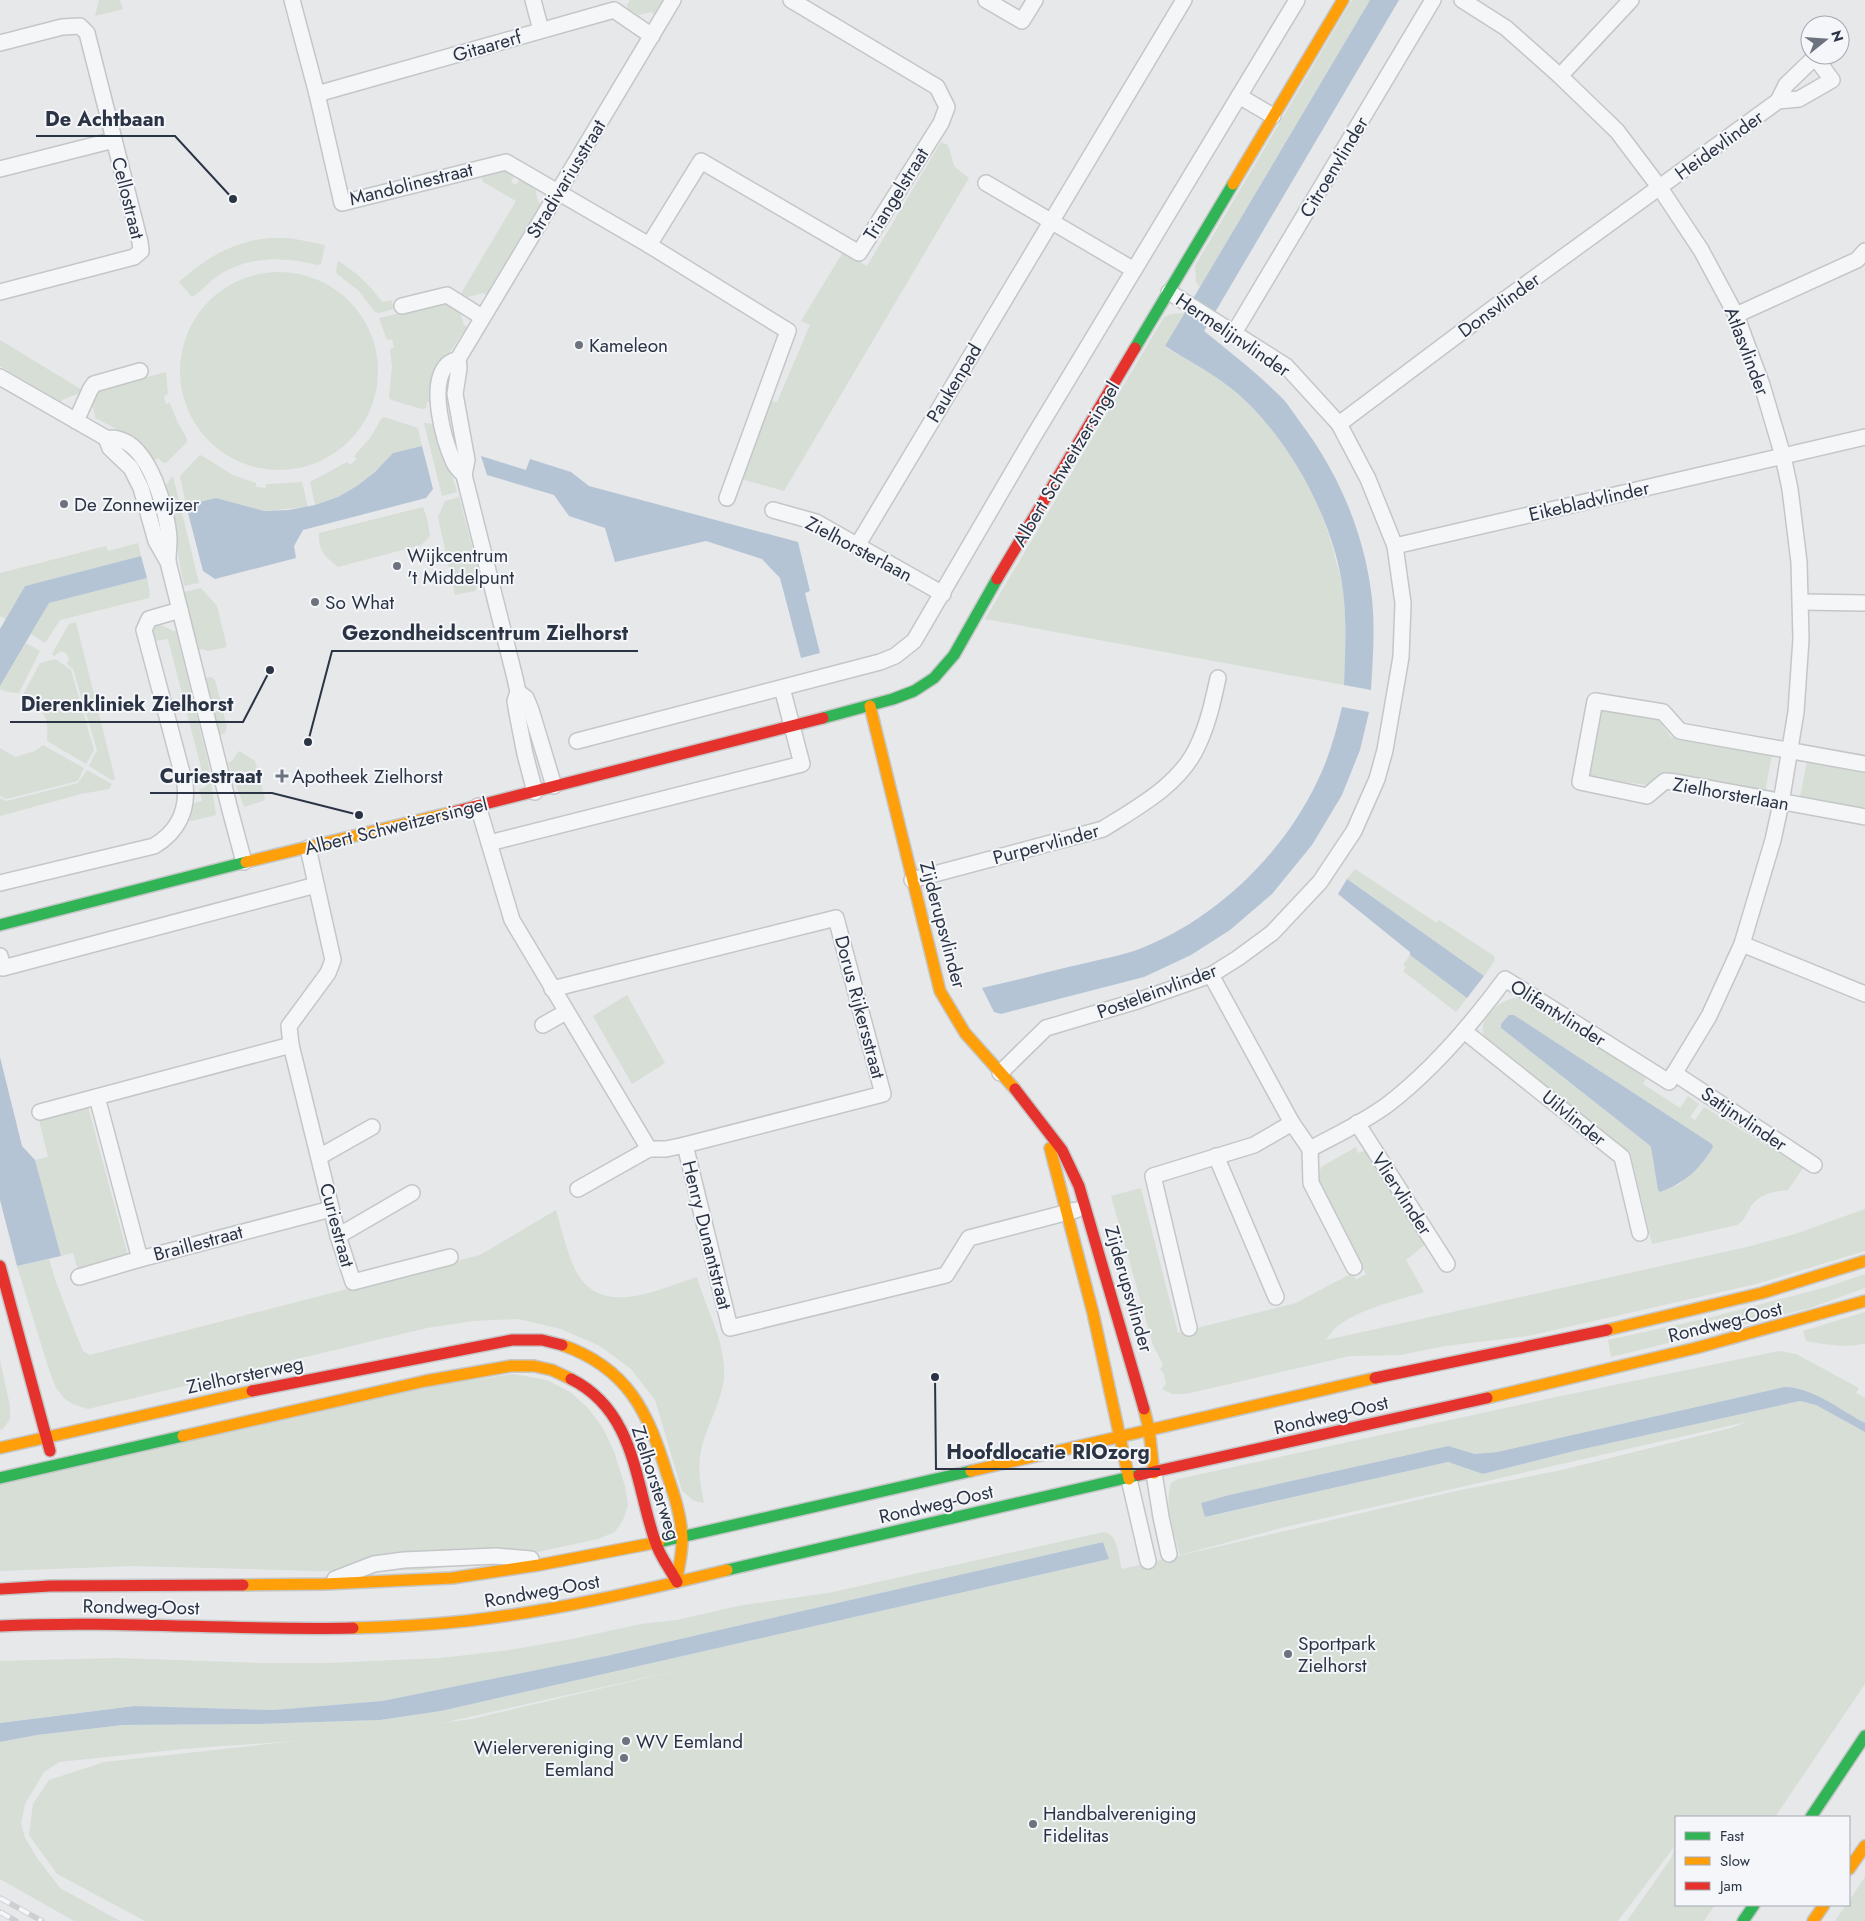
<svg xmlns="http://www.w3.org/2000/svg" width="1865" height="1921" font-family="Jost,sans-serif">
<rect width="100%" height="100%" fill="#e6e8ea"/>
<!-- green -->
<g fill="#d6ded6" fill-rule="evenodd">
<path d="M99,0H120L123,9L95,16Z"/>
<path d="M630,0H662L654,14L651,12L639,15L628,9L627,5Z"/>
<path d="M1352,0H1370L1200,287L1196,282L1195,266Z"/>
<path d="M941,142L948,145L954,166L969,178L784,491L741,479L772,401L777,402L810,325L801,321L843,252L867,266Z"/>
<path d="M500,172L506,171L514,176L511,182L516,185L520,179L535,188L538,202L541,203L486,295L483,293L465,298L460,295L516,201L483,182L481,177Z"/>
<path d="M270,238H290L325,245L321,264L317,265C284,256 249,256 219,275C209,281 202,291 192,297L179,282C205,258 234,241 270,238Z"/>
<path d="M338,261C356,272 370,285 382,302L392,300L393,309L379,313L375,312L359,291L337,274L336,271Z"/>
<circle cx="279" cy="371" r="99"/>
<path d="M446,302L459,310L464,325L467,327L439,368L432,402H427L426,408L422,409L391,400L389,397L392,367L390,349L394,348L392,339L387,340L379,318Z"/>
<path d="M1184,313L1165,347C1187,360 1212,373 1232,389C1285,432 1321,496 1336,561C1339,571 1342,581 1343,591C1347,622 1345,653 1344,685L985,619L1164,317L1171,314Z"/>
<path d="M0,340L82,390L80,393L62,400L61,402L0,366Z"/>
<path d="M166,372L168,394L164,396L166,404L170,403L177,421L187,439V442L166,463L162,462L159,458L154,460L134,438L95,418V415L91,402L101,389Z"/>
<path d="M384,417L418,428L422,446L393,453L375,472L358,486L338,497L315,505L310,482L347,462L350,465L357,459L354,456L371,437L381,419Z"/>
<path d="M424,423L433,424L437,426L457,492L442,496Z"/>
<path d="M201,455L233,475L256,483V487L266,488V484L302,482L308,507L264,511L216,498L186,505L180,476L199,456Z"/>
<path d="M173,476L199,583L184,586L165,486Z"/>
<path d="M459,497L482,584H478L475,591L455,595L438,517L445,501Z"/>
<path d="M423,507L427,518L430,536L421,545L338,567C325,556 318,551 319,533Z"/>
<path d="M138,543L141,556L25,586L6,619L0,616V573L106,546L108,551Z"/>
<path d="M147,578L150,593L149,598L60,620L45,643L31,634L49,603Z"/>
<path d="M201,588L217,606L227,647L208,651L203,649L199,650L184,592Z"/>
<path d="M76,622L115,778L113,781L89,766L97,750L73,669L67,664L69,658L66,653L61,651L54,656L52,654L69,624Z"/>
<path d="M159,624L173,631H176L208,762L216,815L192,821L187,820L191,804L202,801L199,789L206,787L168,639L155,641L152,630Z"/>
<path d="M26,643L40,651L19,693L8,692L0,689V686Z"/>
<path d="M55,659L71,670L94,750L86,764L47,741C49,714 44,711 22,697L40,663Z"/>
<path d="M211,677L215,680L227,727L225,733L220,735L206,678Z"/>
<path d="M1601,708L1656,717L1671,737L1772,754L1765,792L1664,773L1647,785L1588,777Z"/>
<path d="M43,745L84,768L78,781L6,799L0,796V748L15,757L35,751Z"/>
<path d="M239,751L255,761L265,798L263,801L244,807L228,763L232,761Z"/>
<path d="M1807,761L1865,771V809L1800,797Z"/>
<path d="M87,770L112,784L109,789L81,794L0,816V798L7,801L78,783Z"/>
<path d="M1355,869L1437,923L1439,920L1494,956L1495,960L1484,976L1347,879Z"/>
<path d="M1410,955L1467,998L1456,1012L1403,971L1406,967L1403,965Z"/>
<path d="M627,995L665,1063L632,1084L593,1016Z"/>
<path d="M1514,998L1529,1001L1646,1078L1643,1084L1680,1108L1688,1096L1699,1104L1690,1117L1695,1120L1704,1107L1803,1168L1788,1190C1774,1191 1760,1194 1751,1206C1746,1214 1745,1220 1737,1225L1652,1244L1630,1151L1626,1152L1486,1040C1474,1022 1497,1001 1514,998ZM1514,1015L1712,1144L1713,1147L1680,1184L1660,1192L1651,1147L1648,1144L1502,1029L1501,1024Z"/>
<path d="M87,1103L128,1256L78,1270L73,1253L61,1256L35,1160L48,1157L38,1116Z"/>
<path d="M1356,1147L1358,1153L1366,1150L1427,1243L1406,1260L1424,1292C1397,1301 1340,1312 1326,1340L1747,1247L1795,1234L1865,1209V1251L1756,1284L1528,1336L1445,1346L1401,1355L1350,1356L1186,1394H1172L1162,1389L1166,1384L1164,1374L1160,1369L1163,1365L1153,1345L1111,1196L1141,1188L1178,1333L1296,1303L1352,1273L1356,1280L1366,1274L1317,1183L1321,1167Z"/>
<path d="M556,1210C561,1228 566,1248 573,1265C597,1321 656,1290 697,1277C706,1310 726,1341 724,1377C722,1401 708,1423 702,1446C697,1466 700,1484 704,1503L694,1501L682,1491L655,1400L631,1369L600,1346L561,1329L518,1319L473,1321L427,1328L88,1409L73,1404L65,1399L56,1388L49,1370L17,1266L49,1259L56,1282L76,1334L83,1351L90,1355L480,1255Z"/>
<path d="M1865,1274V1288L1810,1308L1611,1357L1608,1340L1708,1318L1827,1287Z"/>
<path d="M1865,1312V1343C1847,1349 1824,1344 1806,1341L1803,1331Z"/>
<path d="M1779,1351L1796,1354L1859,1388L1856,1393L1865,1398V1423L1808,1391L1784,1387L1497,1452L1475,1454L1448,1446L1229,1495L1201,1503L1206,1517L1448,1462L1483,1474L1574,1451L1800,1401L1816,1405L1865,1432V1684L1775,1817H1676V1905H1715L1704,1921H1627L1672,1857L1674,1847L1618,1921H145L57,1874L29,1835L33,1804L49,1780L104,1762L296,1741L183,1749L59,1762L44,1772L25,1804L21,1823L25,1838L37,1858L60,1888L120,1921H74L0,1879V1742L37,1735L123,1725L258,1724L380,1720L441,1711L1109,1559L1103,1542L606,1656L382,1701L273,1710L135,1706L0,1723V1661L117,1658L260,1663H328L440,1658L503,1651L572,1639L641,1624L677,1620L738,1606L828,1593L1104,1532C1119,1535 1118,1557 1122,1569L1456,1491L1562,1470L1731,1428L1746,1422L1281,1528L1180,1555C1174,1533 1164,1505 1171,1483L1178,1479L1561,1396ZM684,1669L472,1719L442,1723Z"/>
<path d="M0,1360L10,1406V1419L3,1429L0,1430Z"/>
<path d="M513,1374L547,1380L570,1392L588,1408L603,1428L614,1452L625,1486L628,1505L623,1520L615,1532L598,1539L501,1560L420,1570L316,1571L133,1566L0,1571V1484L432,1386Z"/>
<path d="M1865,1877V1921H1835L1846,1905H1849V1901Z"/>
</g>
<!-- water -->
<g fill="#b4c4d5">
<path d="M1370,0H1399L1204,331C1230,352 1257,373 1282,398C1289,405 1294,414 1300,422C1336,469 1361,526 1370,584C1376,619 1373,655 1371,690L1344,685C1345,653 1347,622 1343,591C1335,521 1287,433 1232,389C1212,373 1187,360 1165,346Z"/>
<path d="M422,446L433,489L426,498L303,530L294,546L296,558L215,579L203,571L186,505L216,498L264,511L289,510L315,505L338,497L357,486L375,472L393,453Z"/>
<path d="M481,456L526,470L530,459L571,472L589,486L798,542L810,591L805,593L820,653L801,658L780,578L762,559L706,541L615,562L605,528L569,516L554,495L487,475Z"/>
<path d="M141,556L147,578L49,603L0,686V629L25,586Z"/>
<path d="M1342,707L1369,712L1360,750L1342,795L1312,845L1272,894L1230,930L1191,955L1144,977L1001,1014L994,1012L982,988C1017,980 1051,971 1086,963C1101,959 1118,956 1134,951C1212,923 1281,857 1317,782C1329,758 1336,732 1342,707Z"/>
<path d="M1347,879L1484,976L1467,998L1410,955V952L1338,894Z"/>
<path d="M1509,1015H1514L1712,1144L1713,1147C1700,1169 1685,1183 1660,1192L1658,1190L1651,1147L1648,1144L1501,1028V1024Z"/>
<path d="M0,1057L22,1146L35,1160L61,1256L17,1266L0,1200Z"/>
<path d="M1784,1387C1813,1387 1840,1410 1865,1423V1432L1816,1405L1800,1401L1574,1451L1483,1474L1448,1462L1205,1517L1201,1503L1229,1495L1448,1446L1475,1454L1497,1452Z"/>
<path d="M1103,1542L1109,1559L441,1711L380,1720L258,1724L123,1725L37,1735L0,1742V1723L135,1706L273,1710L382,1701L606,1656Z"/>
</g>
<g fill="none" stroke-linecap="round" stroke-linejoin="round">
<defs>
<g id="street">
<path d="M292,0L317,94L342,203L506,162L649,245"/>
<path d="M533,0L541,30"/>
<path d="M986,0L1022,21L1035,0"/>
<path d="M0,43L62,27L80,26L87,33L140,242L141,251L134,257L0,292"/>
<path d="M1560,76L1631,0"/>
<path d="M317,94L614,10L652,36"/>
<path d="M1239,96L1273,116"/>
<path d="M0,169L114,140"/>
<path d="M986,183L1134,270"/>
<path d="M402,306L447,295L482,317"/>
<path d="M1736,315L1857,260L1865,251"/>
<path d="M1234,333L1433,0"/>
<path d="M458,359L459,368L455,394L467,460L464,475"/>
<path d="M0,377L106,438C110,438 115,438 118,439C150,446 167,510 169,538C169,545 168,553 168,561"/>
<path d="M76,421L90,390L94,384L140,371"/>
<path d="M1339,424L1496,306L1778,101L1799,99L1832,80L1815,57L1786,85L1778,101"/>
<path d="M106,438L110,448L131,468L141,488L156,541L168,562L230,810L244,862"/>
<path d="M727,498L788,331L649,245L701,161L859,253L941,123L947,107L937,87L791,0"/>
<path d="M773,510L816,522L943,594"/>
<path d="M857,546L1184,0"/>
<path d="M1395,546L1865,437"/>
<path d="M1801,602L1865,603"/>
<path d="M518,692L526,698L531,710L554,786"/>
<path d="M577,741L880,662L895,656L914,641L1032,439L1297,0"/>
<path d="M1865,764L1680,731L1663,712L1595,701L1580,782L1647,796L1665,781L1676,782L1865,817"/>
<path d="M535,792L525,754L517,713L515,701L518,692L515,678L464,475C460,471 456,467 454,463C444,441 427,383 448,364C450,362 455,360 458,359L673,0"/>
<path d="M478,806L512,920L649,1149H666L685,1145L730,1328L946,1275L969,1238L1076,1210"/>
<path d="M489,843L802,764L782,688"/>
<path d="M308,848L333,960L328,973L289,1026L291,1045L338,1236L353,1282L450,1257"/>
<path d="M912,880L1103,829C1138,807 1181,784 1198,745C1208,724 1213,701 1218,678"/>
<path d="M0,883L154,846C178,832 188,810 185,784L144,630L149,619L180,610"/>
<path d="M1742,944L1865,994"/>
<path d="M0,956L3,968L316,885"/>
<path d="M1211,975L1292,1123L1310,1149C1336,1135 1364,1122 1387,1105C1433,1070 1471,1025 1505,979L1669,1082L1709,1016L1742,944L1773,840L1781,803L1796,712L1801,639L1799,562L1790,489L1783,456L1762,385L1736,315L1701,250L1660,188L1617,131L1560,76L1506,28L1462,0"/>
<path d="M552,989L836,918L883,1094L685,1145"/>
<path d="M543,1025L566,1012"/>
<path d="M1464,1031L1622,1157L1640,1233"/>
<path d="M1000,1073L1046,1028L1137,1001L1211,975L1238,958L1272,933L1320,882L1354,831L1377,779L1385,750L1401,657L1403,603L1395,546L1368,479L1339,424L1286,366L1169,292"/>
<path d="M1674,1073L1814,1165"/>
<path d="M97,1097L140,1259L331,1209"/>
<path d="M40,1112L291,1045"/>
<path d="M1357,1123L1447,1264"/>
<path d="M1310,1149L1311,1183L1354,1267"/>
<path d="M1216,1156L1276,1297"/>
<path d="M319,1157L372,1127"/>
<path d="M578,1189L649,1149"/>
<path d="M338,1236L412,1193"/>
<path d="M79,1277L140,1259"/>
<path d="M1189,1328L1153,1176L1254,1145L1292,1123"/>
<path d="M1154,1473L1161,1517L1169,1554"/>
<path d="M1129,1479L1148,1561"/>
<path d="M335,1579L374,1564L404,1560L496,1556L531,1559"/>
</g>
<g id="fast">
<path d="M1135,348L1233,184"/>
<path d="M823,718L893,699L914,691L934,678L954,655L997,579"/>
<path d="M0,925L246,862"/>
<path d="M0,1478L183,1436"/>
<path d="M659,1542L971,1471"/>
<path d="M727,1570L1139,1475"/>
<path d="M1811,1817L1865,1736"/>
<path d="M1743,1921L1754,1905"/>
</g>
<g id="slow">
<path d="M1233,184L1343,0"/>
<path d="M870,706L940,991L965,1033L1015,1089"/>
<path d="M246,862L453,812"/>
<path d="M1050,1148L1093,1313L1129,1479"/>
<path d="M1607,1330L1762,1293L1865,1261"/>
<path d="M562,1345C628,1368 648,1412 667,1474C674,1494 681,1515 682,1537C683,1552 678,1567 677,1582"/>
<path d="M1487,1398L1696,1348L1865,1301"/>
<path d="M1144,1409L1149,1429L1154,1473"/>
<path d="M183,1436L425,1381L511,1366H534L552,1370L571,1379"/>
<path d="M0,1448L252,1391"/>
<path d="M971,1471L1375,1378"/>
<path d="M243,1585L325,1584L452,1578L539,1565L659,1542"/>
<path d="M353,1628C391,1627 428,1625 466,1621C554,1611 641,1591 727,1570"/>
<path d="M1849,1869L1865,1846"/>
<path d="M1813,1921L1824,1905"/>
</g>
<g id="jam">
<path d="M997,579L1135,348"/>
<path d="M453,812L823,718"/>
<path d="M1015,1089L1062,1150L1079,1186L1144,1409"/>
<path d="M0,1266L50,1451"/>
<path d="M1375,1378L1607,1330"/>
<path d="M571,1379C635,1411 635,1482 655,1541C659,1555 670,1569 677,1582"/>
<path d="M252,1391L512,1340H542L562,1345"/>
<path d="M1139,1475L1487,1398"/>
<path d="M0,1589L50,1586L243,1585"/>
<path d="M0,1626C118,1620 235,1631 353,1628"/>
</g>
</defs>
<!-- street casing -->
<use href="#street" stroke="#c4c6c8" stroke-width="18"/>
<!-- fast casing -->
<use href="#fast" stroke="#c4c6c8" stroke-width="14"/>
<!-- slow casing -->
<use href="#slow" stroke="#c4c6c8" stroke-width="14"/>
<!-- jam casing -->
<use href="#jam" stroke="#c4c6c8" stroke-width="14"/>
<!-- street -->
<use href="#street" stroke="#f5f6f7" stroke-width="15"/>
<!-- fast -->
<use href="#fast" stroke="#30b455" stroke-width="11"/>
<!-- slow -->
<use href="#slow" stroke="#ff9f0a" stroke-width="11"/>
<!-- jam -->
<use href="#jam" stroke="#e5322d" stroke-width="11"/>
<defs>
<g id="rail">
<path d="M0,1898L42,1921"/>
<path d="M0,1912L16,1921"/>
</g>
</defs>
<!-- rail casing -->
<use href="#rail" stroke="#cecfd2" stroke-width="5.5"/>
<!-- rail -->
<use href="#rail" stroke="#f4f6f9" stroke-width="4" stroke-dasharray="11" stroke-linecap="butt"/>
</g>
<!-- markers -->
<g fill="#6c737f" stroke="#f4f6f9" stroke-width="2">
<circle cx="579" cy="345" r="5"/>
<circle cx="64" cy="504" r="5"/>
<circle cx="397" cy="566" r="5"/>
<circle cx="315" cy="602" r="5"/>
<path d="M279.5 768.5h5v5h5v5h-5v5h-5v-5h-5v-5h5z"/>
<circle cx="1288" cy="1654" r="5"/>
<circle cx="626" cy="1741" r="5"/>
<circle cx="624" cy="1758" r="5"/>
<circle cx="1033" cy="1824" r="5"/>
</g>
<g text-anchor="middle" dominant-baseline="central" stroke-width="4" stroke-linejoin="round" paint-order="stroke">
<!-- street labels -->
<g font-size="19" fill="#2b3445" stroke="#f4f6f9">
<text transform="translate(487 46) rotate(-16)">Gitaarerf</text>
<text transform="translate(1719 145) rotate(-36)">Heidevlinder</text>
<text transform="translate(1334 167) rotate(-59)">Citroenvlinder</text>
<text transform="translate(566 179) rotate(-59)">Stradivariusstraat</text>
<text transform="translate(411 184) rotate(-14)">Mandolinestraat</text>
<text transform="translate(896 194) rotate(-58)">Triangelstraat</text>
<text transform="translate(128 198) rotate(76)">Cellostraat</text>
<text transform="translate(1499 305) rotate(-36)">Donsvlinder</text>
<text transform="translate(1233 335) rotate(34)">Hermelijnvlinder</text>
<text transform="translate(1747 351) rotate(69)">Atlasvlinder</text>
<text transform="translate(954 383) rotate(-59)">Paukenpad</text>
<text transform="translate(1066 464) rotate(-59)">Albert Schweitzersingel</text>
<text transform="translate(1589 501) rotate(-13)">Eikebladvlinder</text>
<text transform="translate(859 549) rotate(28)">Zielhorsterlaan</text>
<text transform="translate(1731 794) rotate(10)">Zielhorsterlaan</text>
<text transform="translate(396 826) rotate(-14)">Albert Schweitzersingel</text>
<text transform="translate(1046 844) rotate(-15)">Purpervlinder</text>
<text transform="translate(943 925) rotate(75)">Zijderupsvlinder</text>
<text transform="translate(1157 991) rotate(-20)">Posteleinvlinder</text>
<text transform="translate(860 1007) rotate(75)">Dorus Rijkersstraat</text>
<text transform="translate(1558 1013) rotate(32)">Olifantvlinder</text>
<text transform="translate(1574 1118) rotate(39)">Uilvlinder</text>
<text transform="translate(1744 1119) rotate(34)">Satijnvlinder</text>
<text transform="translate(1402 1194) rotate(57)">Vliervlinder</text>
<text transform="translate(337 1225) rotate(75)">Curiestraat</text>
<text transform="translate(707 1235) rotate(76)">Henry Dunantstraat</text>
<text transform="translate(198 1243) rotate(-15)">Braillestraat</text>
<text transform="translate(1129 1289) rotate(74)">Zijderupsvlinder</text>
<text transform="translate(1725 1322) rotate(-14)">Rondweg-Oost</text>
<text transform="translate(245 1375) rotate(-12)">Zielhorsterweg</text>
<text transform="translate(1331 1415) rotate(-13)">Rondweg-Oost</text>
<text transform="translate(656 1483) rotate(72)">Zielhorsterweg</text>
<text transform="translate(936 1504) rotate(-13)">Rondweg-Oost</text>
<text transform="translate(542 1591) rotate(-10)">Rondweg-Oost</text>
<text transform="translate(141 1607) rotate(1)">Rondweg-Oost</text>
</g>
<!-- poi labels -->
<g font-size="19" fill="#2b3445" stroke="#f4f6f9" text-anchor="start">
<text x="589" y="345">Kameleon</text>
<text x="74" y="504">De Zonnewijzer</text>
<text x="407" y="555">Wijkcentrum<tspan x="407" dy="22">'t Middelpunt</tspan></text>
<text x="325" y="602">So What</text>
<text x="292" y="776">Apotheek Zielhorst</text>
<text x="1298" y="1643">Sportpark<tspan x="1298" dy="22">Zielhorst</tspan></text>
<text x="636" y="1741">WV Eemland</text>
<text x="614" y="1747" text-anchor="end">Wielervereniging<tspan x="614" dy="22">Eemland</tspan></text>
<text x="1043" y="1813">Handbalvereniging<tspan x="1043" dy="22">Fidelitas</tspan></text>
</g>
</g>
<!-- callouts -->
<path fill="none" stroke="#2b3445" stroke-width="2" d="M233 199L175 136H36M308 742L332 651H638M270 670L243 722H10M359 815L272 793H150M935 1377L936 1469H1160"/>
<g fill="#2b3445" stroke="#f4f6f9" stroke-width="2">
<circle cx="233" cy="199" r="5"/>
<circle cx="308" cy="742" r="5"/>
<circle cx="270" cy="670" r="5"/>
<circle cx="359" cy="815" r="5"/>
<circle cx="935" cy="1377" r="5"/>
</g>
<g font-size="20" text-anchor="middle" font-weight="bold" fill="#2b3445" stroke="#f4f6f9" stroke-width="4" stroke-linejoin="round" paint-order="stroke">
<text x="105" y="126">De Achtbaan</text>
<text x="485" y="640">Gezondheidscentrum Zielhorst</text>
<text x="127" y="711">Dierenkliniek Zielhorst</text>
<text x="211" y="783">Curiestraat</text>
<text x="1048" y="1459">Hoofdlocatie RIOzorg</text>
</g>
<!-- legend -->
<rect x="1675" y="1816" width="175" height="90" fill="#f4f6f9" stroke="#a4a8b1"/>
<rect x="1685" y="1832" width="25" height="8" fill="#30b455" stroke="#a4a8b1"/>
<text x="1720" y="1841" font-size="15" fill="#2b3445">Fast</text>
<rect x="1685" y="1857" width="25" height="8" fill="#ff9f0a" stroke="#a4a8b1"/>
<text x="1720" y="1866" font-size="15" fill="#2b3445">Slow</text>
<rect x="1685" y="1882" width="25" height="8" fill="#e5322d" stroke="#a4a8b1"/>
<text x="1720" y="1891" font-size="15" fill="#2b3445">Jam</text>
<!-- north arrow -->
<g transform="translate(1825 40) rotate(73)"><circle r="24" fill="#f4f6f9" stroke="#a4a8b1"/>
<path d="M0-4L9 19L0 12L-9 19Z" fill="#6c737f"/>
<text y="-8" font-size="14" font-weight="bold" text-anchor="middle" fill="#2b3445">N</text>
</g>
</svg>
